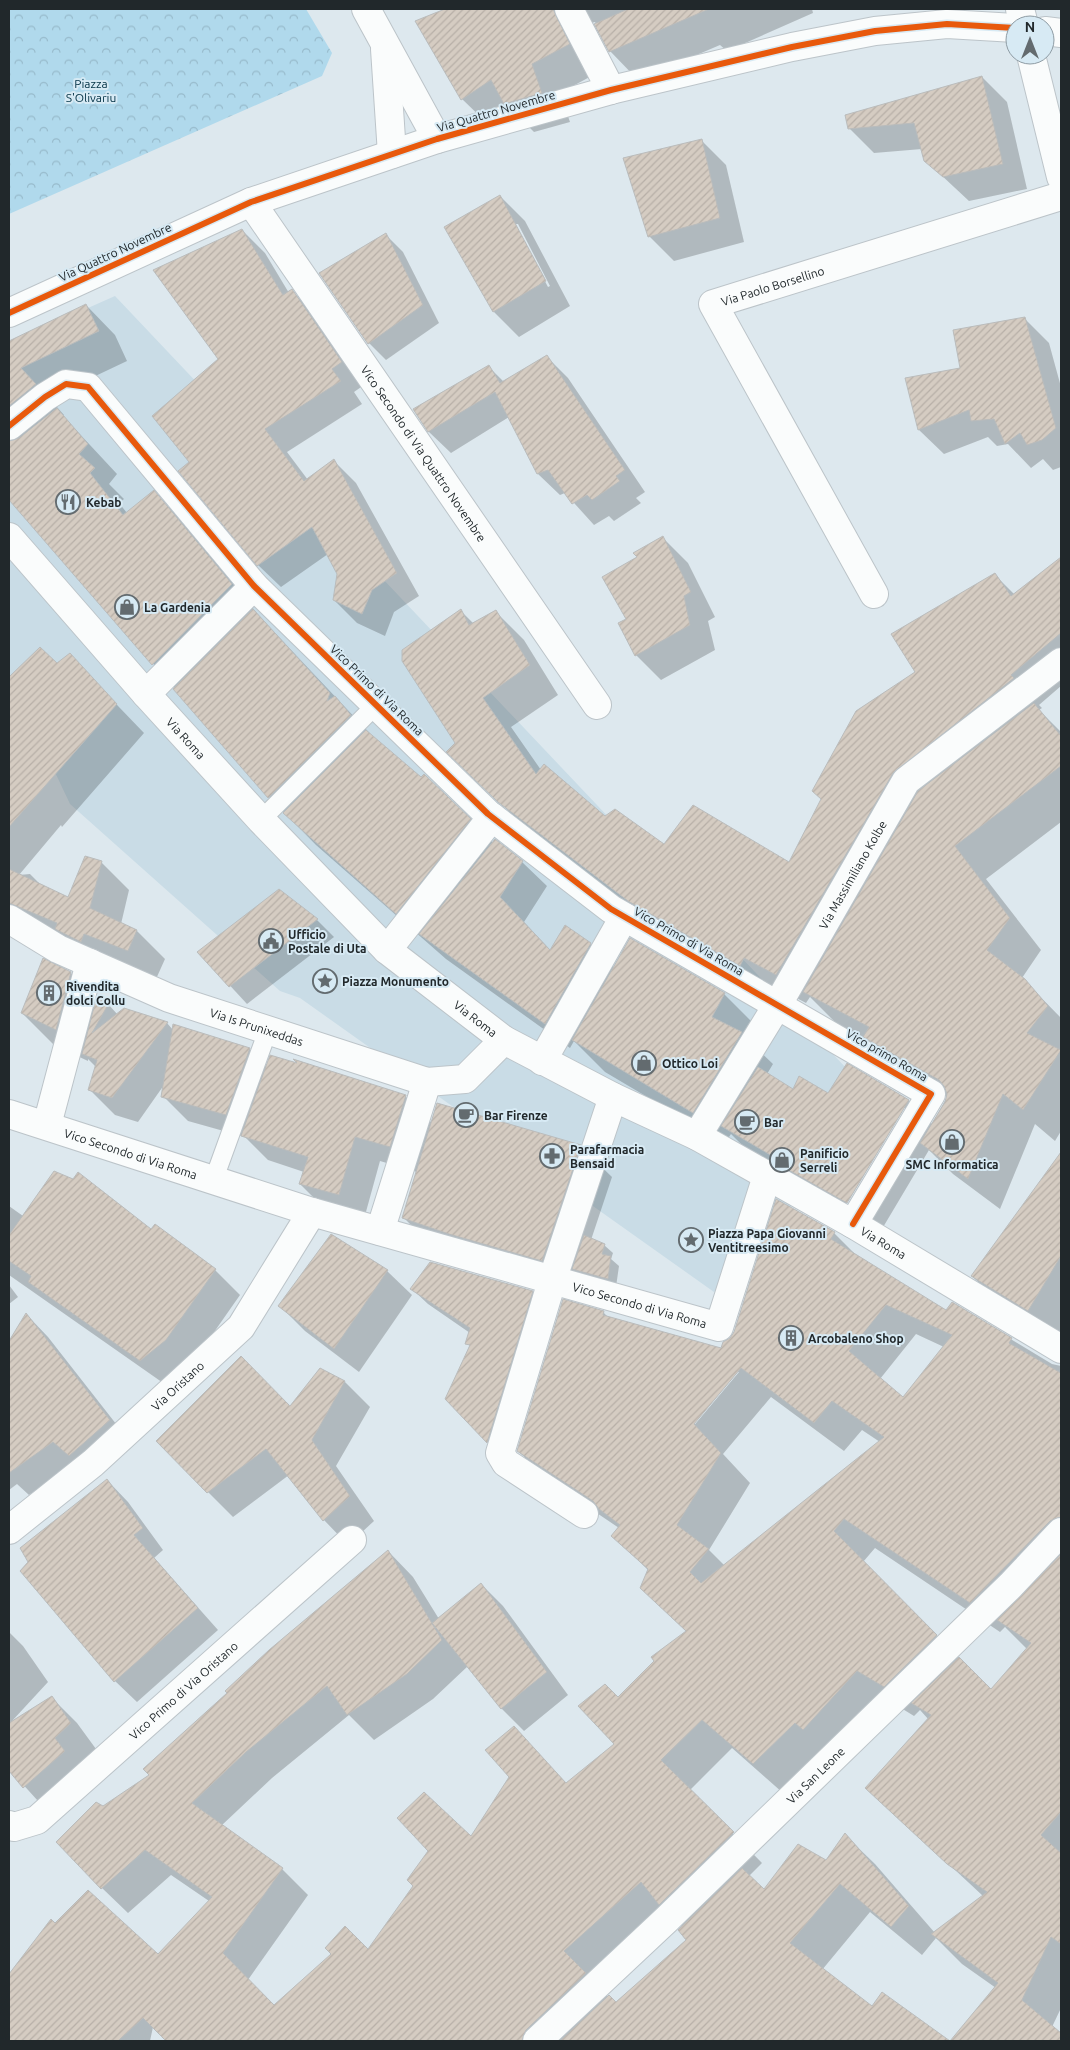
<svg xmlns="http://www.w3.org/2000/svg" width="1070" height="2050" font-family="Ubuntu,sans-serif">
<defs>
<pattern id="forest-crowns" width="20" height="18" patternUnits="userSpaceOnUse" patternTransform="scale(1.25)"><rect width="20" height="18" fill="#b0d9ec"/><path d="M2 6a3 3 0 1 1 6 0M12 15a3 3 0 1 1 6 0" fill="none" stroke="#97bacb"/></pattern>
<pattern id="building-hatch" width="6" height="6" patternUnits="userSpaceOnUse" patternTransform="scale(1.25)"><rect width="6" height="6" fill="#d5ccc2"/><path d="M-1 1l2-2M0 6l6-6M5 7l2-2" fill="none" stroke="#b7afa7"/></pattern>
</defs>
<rect width="100%" height="100%" fill="#dde8ee"/>
<!-- built -->
<path fill="#c9dce6" d="M115,296L882,1106L714,1292L300,998L280,991L70,804L9,675V343Z"/>
<!-- forest -->
<path fill="url(#forest-crowns)" d="M9,9H306L332,53L322,76L9,214Z"/>
<!-- shadow -->
<g fill="#0003" fill-rule="evenodd">
<path d="M448,9H812L813,13L727,51L720,45L638,80L610,51L595,22L591,23L597,73L560,93L570,122L534,132L514,112L491,127L462,99L417,22Z"/>
<path d="M982,77L1007,102L1027,189L969,201L925,160L922,149L874,153L849,128Z"/>
<path d="M701,140L726,165L744,242L674,261L649,236Z"/>
<path d="M500,196L525,221L570,306L519,337L494,312L445,227ZM515,224H518L550,286L548,287Z"/>
<path d="M242,230L265,253L289,293L292,291L314,313L364,385L354,392L362,404L287,452L308,480L334,461L356,483L419,596L394,612L385,636L357,623L334,600L338,574L328,554L281,587L258,565L191,462L220,360Z"/>
<path d="M386,235L403,252L439,323L386,360L369,343Z"/>
<path d="M86,305L115,335L127,361L49,398L64,415L63,416L117,474L109,484L124,499L119,503L127,513L154,492L183,522L260,617L378,742L470,820L493,843L522,862L547,886L524,922L551,951L590,944L614,968L724,994L756,1026L748,1040L773,1064L767,1074L794,1091L829,1095L847,1065L909,1101L932,1124L947,1097L896,1068L868,1040L836,1023L810,997L806,1003L774,986L769,994L658,929L529,831L477,780L457,743L461,611L474,624L495,611L524,640L558,695L511,727L541,770L604,817L665,846L790,863L916,672L995,575L1015,595L1061,558V686L1039,705L1042,708L1039,710L1061,732V822L986,879L1041,950L1022,978L1061,1018V1131L1055,1141L1035,1124L1000,1209L953,1174L929,1150L879,1234L755,1158L731,1134L725,1143L605,1072L574,1041L570,1048L446,959L316,845L269,797L9,498V342ZM903,1108H906L845,1209L843,1208Z"/>
<path d="M1024,318L1049,343L1061,387V467L1053,470L1043,459L1031,468L1008,444L997,446L988,437L944,454L919,430L907,379L962,369Z"/>
<path d="M547,357L568,378L645,492L636,498L641,503L614,521L609,516L594,525L565,493L560,495L538,474L509,417L451,453L429,432L415,409L489,367L504,382Z"/>
<path d="M663,538L688,563L715,617L708,621L715,650L661,680L636,655L628,619L639,558Z"/>
<path d="M40,649L57,664L69,655L144,733L62,827L61,825L19,875L30,874L43,887L69,899L101,862L129,890L121,924L137,931L165,959L156,979L27,924L9,937V679Z"/>
<path d="M279,891L317,920L334,937L247,1004L199,952Z"/>
<path d="M71,973L99,1002L108,1004L118,1015L167,1023L173,1030L249,1049L267,1067L301,1066L297,1062L406,1097L432,1123L580,1146L612,1177L591,1240L604,1245L613,1253L611,1259L619,1266L616,1287L435,1249L403,1217L417,1172L380,1161L364,1219L325,1209L300,1184L304,1172L268,1160L245,1137L188,1121L163,1096L164,1085L138,1122L115,1115L90,1090L96,1067L88,1059V1061L54,1045L22,1013Z"/>
<path d="M1055,1178L1061,1184V1342L1002,1306L972,1276Z"/>
<path d="M73,1181L215,1270L240,1295L191,1365L166,1385L9,1275V1206L23,1216Z"/>
<path d="M834,1233L860,1259L947,1312L953,1304L1052,1364L1061,1366V2008L1052,2027L1061,2035V2041H951L996,1988L962,1964L936,1938L922,1955L870,1912L822,1970L872,2008L883,1994L948,2041H294L266,2014L368,1950L471,1838L510,1777L514,1728L567,1784L616,1745L617,1698L687,1632L641,1587L649,1571L613,1535L619,1528L548,1480L518,1451L603,1312L609,1318L722,1349ZM916,1334L944,1347L903,1399L880,1379ZM735,1372H739L691,1429L689,1428ZM771,1397L844,1451L862,1430L880,1442L725,1566L709,1550L750,1483L723,1454ZM875,1548L1000,1632L1005,1627L1027,1649L991,1691L863,1562ZM888,1700L914,1716L920,1710L929,1720L867,1788L983,1896L935,1933L875,1864L845,1835L826,1861L764,1891L749,1876L762,1863L690,1790L732,1748L783,1793ZM668,1913L683,1927L688,1940L616,2004L592,1981Z"/>
<path d="M387,1271L412,1295L359,1372L305,1331L280,1306Z"/>
<path d="M9,1285L18,1297L9,1304Z"/>
<path d="M412,1289L532,1292L548,1307L502,1457L447,1399L471,1347L467,1343L470,1333L428,1304Z"/>
<path d="M27,1315L48,1337L131,1443L76,1463L29,1495L17,1484L9,1490V1343Z"/>
<path d="M320,1370L345,1382L370,1407L336,1466L374,1521L348,1545L324,1520L289,1475L233,1517L157,1441L290,1408Z"/>
<path d="M107,1480L128,1502L163,1550L154,1558L218,1630L137,1702L115,1681L30,1562Z"/>
<path d="M388,1551L413,1577L439,1619L481,1584L503,1606L568,1695L524,1731L502,1709L468,1666L433,1699L374,1740L349,1715L272,1778L221,1826L282,1869L308,1895L238,1994L193,2010L224,2041H168L153,2027L150,2041H9V1976L51,1921L55,1925L158,1956L209,1901L171,1875L128,1913L102,1888L103,1807L151,1775Z"/>
<path d="M9,1632L23,1646L48,1682L12,1721L52,1698L77,1723L96,1749L79,1764L48,1812L9,1769Z"/>
</g>
<!-- building -->
<g fill="url(#building-hatch)" stroke="#babcbc" fill-rule="evenodd">
<path d="M445,9H553L570,44L532,64L542,93L504,104L491,80L461,100L415,21Z"/>
<path d="M628,9H709L609,52L594,24Z"/>
<path d="M982,76L1003,164L943,177L924,161L914,123L848,129L845,115Z"/>
<path d="M702,139L720,218L648,237L623,158Z"/>
<path d="M500,195L546,281L493,312L444,227Z"/>
<path d="M242,229L283,295L292,289L342,362L332,369L341,381L265,429L304,481L334,459L397,573L372,590L362,614L333,600L337,574L312,527L257,566L178,471L189,462L152,416L218,359L153,270Z"/>
<path d="M386,233L423,305L368,344L319,273Z"/>
<path d="M86,304L99,331L21,368L36,384L9,406V341Z"/>
<path d="M1025,317L1056,428L1042,440L1027,445L1020,433L1005,444L994,419L971,421L969,410L918,430L905,378L960,368L953,330Z"/>
<path d="M547,355L625,470L616,476L620,481L592,500L587,495L572,504L548,470L537,474L495,392L428,432L413,409L489,365L500,383Z"/>
<path d="M57,408L88,444L79,454L95,468L90,473L123,515L154,490L232,584L152,665L9,500V441L19,438Z"/>
<path d="M663,536L691,592L684,596L690,625L635,656L618,623L626,619L602,577L637,557L633,553Z"/>
<path d="M1061,557V633L1011,675L1014,678L893,773L776,975L744,958L740,966L628,901L498,802L446,752L455,743L402,661V650L461,609L469,625L496,610L530,665L483,698L536,774L544,764L605,816L615,809L664,844L693,805L789,862L821,799L812,791L856,711L915,672L891,634L995,573L1011,596Z"/>
<path d="M253,609L330,693L327,701L335,696L351,715L268,798L173,689Z"/>
<path d="M40,647L57,663L70,653L117,704L9,827V677Z"/>
<path d="M1034,703L1061,736V766L955,846L1010,918L987,950L1025,979L1048,1006L1027,1033L1061,1050L1023,1110L1003,1094L968,1179L920,1143L945,1102L947,1094L944,1086L939,1080L863,1037L869,1027L803,992L918,791Z"/>
<path d="M366,730L421,777L424,774L471,819L396,914L283,813Z"/>
<path d="M495,839L523,861L500,897L550,950L565,925L591,943L545,1024L419,934Z"/>
<path d="M85,856L102,861L90,908L137,930L128,951L84,934L81,942L55,929L57,923L9,903V869L68,897Z"/>
<path d="M279,889L318,919L229,987L197,952Z"/>
<path d="M630,938L725,993L712,1017L742,1032L693,1113L572,1040Z"/>
<path d="M43,958L71,972L56,1030L21,1013Z"/>
<path d="M96,999L109,1003L92,1033L124,1008L168,1022L112,1098L88,1090L97,1060L82,1054Z"/>
<path d="M173,1024L250,1048L226,1115L161,1097Z"/>
<path d="M270,1055L297,1063L293,1059L406,1095L390,1147L355,1137L339,1195L299,1184L308,1157L241,1136Z"/>
<path d="M847,1063L909,1100L847,1203L778,1164L779,1160L721,1126L758,1067L793,1089L799,1076L828,1093Z"/>
<path d="M437,1103L581,1145L542,1261L449,1234L402,1218Z"/>
<path d="M1061,1152V1256L1028,1311L971,1276Z"/>
<path d="M54,1171L73,1179L78,1172L151,1229L155,1224L216,1269L166,1340L140,1361L28,1282L31,1276L9,1261V1235Z"/>
<path d="M776,1199L835,1232L831,1239L946,1310L952,1302L1012,1338L1009,1343L1061,1373V1517L1050,1521L970,1603L844,1519L834,1531L937,1635L884,1687L857,1671L803,1730L795,1723L753,1764L702,1720L661,1760L734,1832L659,1905L641,1882L564,1951L586,1973L526,2030L522,2041H166L143,2018L118,2041H9V1974L51,1919L55,1923L88,1890L158,1954L212,1897L145,1850L101,1889L56,1842L96,1802L103,1806L149,1775L143,1769L227,1693L225,1691L269,1650L388,1550L442,1640L407,1674L347,1715L327,1686L246,1752L192,1803L283,1868L223,1953L274,2005L331,1954L325,1948L345,1926L368,1949L413,1886L407,1880L428,1851L397,1818L424,1792L471,1836L509,1777L485,1750L514,1726L566,1783L614,1744L578,1706L605,1684L618,1697L654,1661L651,1657L686,1631L640,1588L648,1569L611,1536L620,1525L599,1509L593,1501L517,1451L563,1299L604,1311L603,1315L721,1348L723,1342L730,1338L734,1332ZM886,1305L952,1335L903,1397L849,1351ZM741,1368L814,1423L832,1401L884,1437L701,1583L690,1572L709,1549L677,1525L721,1453L694,1424Z"/>
<path d="M331,1234L388,1270L334,1349L278,1306Z"/>
<path d="M584,1235L605,1244L602,1254L611,1256L608,1279L572,1269Z"/>
<path d="M430,1262L533,1291L487,1443L445,1399L470,1345L465,1344L470,1328L410,1289Z"/>
<path d="M26,1313L110,1420L69,1456L53,1442L9,1473V1341Z"/>
<path d="M241,1356L290,1406L320,1368L345,1381L312,1440L350,1496L323,1521L266,1449L207,1493L156,1441Z"/>
<path d="M107,1479L143,1528L134,1535L198,1608L114,1682L20,1571L28,1562L20,1548Z"/>
<path d="M1061,1554V1812L1041,1835L1061,1853V1944L1051,1937L1022,2000L1061,2033V2041H560L609,1995L616,2002L686,1940L678,1930L742,1868L764,1889L798,1844L826,1860L845,1833L909,1906L891,1927L840,1884L790,1943L872,2006L882,1992L950,2041L998,1983L931,1934L987,1892L947,1864L865,1788L931,1715L911,1703L959,1657L991,1689L1031,1643L997,1620Z"/>
<path d="M481,1583L547,1672L501,1709L432,1623Z"/>
<path d="M52,1696L71,1723L55,1738L65,1751L23,1788L9,1771V1723Z"/>
</g>
<g fill="none" stroke-linecap="round" stroke-linejoin="round">
<defs>
<g id="service">
<path d="M261,820L376,705"/>
<path d="M214,1179L268,1030"/>
</g>
<g id="minor">
<path d="M569,9L611,90"/>
<path d="M1020,9L1024,25"/>
<path d="M1031,55L1061,177"/>
<path id="s1" d="M251,202L597,705"/>
<path d="M9,426L45,397L66,384L88,387L254,586L488,814L611,909L931,1094L853,1224"/>
<path id="s2" d="M874,594L713,304L1061,196"/>
<path d="M146,694L254,586"/>
<path id="s3" d="M9,919L58,949L169,998L427,1082L465,1079L504,1040"/>
<path d="M387,950L492,817"/>
<path d="M542,1061L624,917"/>
<path id="s4" d="M9,1114L312,1212L719,1327L767,1176"/>
<path d="M47,1125L90,963"/>
<path id="s5" d="M697,1136L778,1004L906,781L1061,662"/>
<path d="M380,1231L427,1082"/>
<path d="M584,1514L506,1463L500,1453L552,1281L613,1097"/>
<path id="s6" d="M9,1530L93,1463L241,1327L312,1212"/>
<path id="s7" d="M9,1825L14,1827L37,1820L352,1540"/>
<path id="s8" d="M537,2041L666,1920L1011,1585L1061,1532"/>
</g>
<g id="tertiary">
<path d="M366,9L437,139"/>
<path d="M1045,31L1061,33"/>
<path d="M385,49L392,154"/>
<path d="M9,313L251,202L437,139L611,90L792,47L875,31L947,24L1015,28"/>
<path id="s9" d="M9,537L146,694L261,820L387,950L504,1040L613,1097L697,1136L853,1224L1061,1349"/>
</g>
</defs>
<!-- service casing -->
<use href="#service" stroke="#bcc4c9" stroke-width="20"/>
<!-- minor casing -->
<use href="#minor" stroke="#bcc4c9" stroke-width="30"/>
<!-- tertiary casing -->
<use href="#tertiary" stroke="#bcc4c9" stroke-width="30"/>
<!-- service -->
<use href="#service" stroke="#fafcfc" stroke-width="18"/>
<!-- minor -->
<use href="#minor" stroke="#fafcfc" stroke-width="28"/>
<!-- tertiary -->
<use href="#tertiary" stroke="#fafcfc" stroke-width="28"/>
<defs>
<g id="cycleway">
<path d="M9,313L251,202L437,139L611,90L792,47L875,31L947,24L1015,28"/>
<path d="M9,426L45,397L66,384L88,387L254,586L488,814L611,909L931,1094L853,1224"/>
</g>
</defs>
<!-- cycleway casing -->
<use href="#cycleway" stroke="#d7eaf4" stroke-width="9"/>
<!-- cycleway -->
<use href="#cycleway" stroke="#e8590c" stroke-width="6"/>
</g>
<!-- icons -->
<defs>
<symbol id="restaurant-ring" viewBox="-11 -11 22 22"><circle r="9.5" fill="#d7eaf4" stroke="#636b6f" stroke-width="1.5"/><path d="M-5-6h1v4h1v-4h1v4h1v-4h1v5L-1.5 .5V6h-2V.5L-5-1ZM5-6V6H3V1.5H1.5Q1.5-4 5-6Z" fill="#636b6f"/></symbol>
<symbol id="shop-ring" viewBox="-11 -11 22 22"><circle r="9.5" fill="#d7eaf4" stroke="#636b6f" stroke-width="1.5"/><path d="M-5-2.5h2.3a2.7 3.5 0 0 1 5.4 0H5L5.5 6h-11ZM-1.5-2.5h3a1.5 2.3 0 0 0-3 0Z" fill="#636b6f"/></symbol>
<symbol id="civic-ring" viewBox="-11 -11 22 22"><circle r="9.5" fill="#d7eaf4" stroke="#636b6f" stroke-width="1.5"/><path d="M-.6-6.5H3V-4.5H.6V-3L4-1V1h2V6H-6V1h2V-1L-.6-3ZM-1.2 2.5V6h2.4V2.5Z" fill="#636b6f"/></symbol>
<symbol id="sight-ring" viewBox="-11 -11 22 22"><circle r="9.5" fill="#d7eaf4" stroke="#636b6f" stroke-width="1.5"/><path d="M0-6L1.8-2.2L6-1.7L2.9 1.2L3.7 5.4L0 3.3L-3.7 5.4L-2.9 1.2L-6-1.7L-1.8-2.2Z" fill="#636b6f"/></symbol>
<symbol id="building-ring" viewBox="-11 -11 22 22"><circle r="9.5" fill="#d7eaf4" stroke="#636b6f" stroke-width="1.5"/><path d="M-4-6H4V6H1V3H-1V6H-4ZM-2.5-4.3h1.7v1.8h-1.7ZM.8-4.3h1.7v1.8H.8ZM-2.5-1h1.7V.8h-1.7ZM.8-1h1.7V.8H.8Z" fill="#636b6f"/></symbol>
<symbol id="cafe-ring" viewBox="-11 -11 22 22"><circle r="9.5" fill="#d7eaf4" stroke="#636b6f" stroke-width="1.5"/><path d="M-5.5-4.5H6V0H3Q3 3.5 0 3.5H-2.5Q-5.5 3.5-5.5 0ZM3-3.2v2h1.7v-2ZM-6 4.5H4V6H-6Z" fill="#636b6f"/></symbol>
<symbol id="pharmacy-ring" viewBox="-11 -11 22 22"><circle r="9.5" fill="#d7eaf4" stroke="#636b6f" stroke-width="1.5"/><path d="M-2-6h4v4h4v4h-4v4h-4v-4h-4v-4h4Z" fill="#636b6f"/></symbol>
</defs>
<g fill-rule="evenodd">
<use href="#restaurant-ring" x="54" y="488" width="28" height="28"/>
<use href="#shop-ring" x="113" y="593" width="28" height="28"/>
<use href="#civic-ring" x="257" y="927" width="28" height="28"/>
<use href="#sight-ring" x="311" y="967" width="28" height="28"/>
<use href="#building-ring" x="35" y="979" width="28" height="28"/>
<use href="#shop-ring" x="630" y="1049" width="28" height="28"/>
<use href="#cafe-ring" x="452" y="1101" width="28" height="28"/>
<use href="#cafe-ring" x="733" y="1108" width="28" height="28"/>
<use href="#shop-ring" x="938" y="1128" width="28" height="28"/>
<use href="#pharmacy-ring" x="538" y="1142" width="28" height="28"/>
<use href="#shop-ring" x="768" y="1146" width="28" height="28"/>
<use href="#sight-ring" x="677" y="1226" width="28" height="28"/>
<use href="#building-ring" x="777" y="1324" width="28" height="28"/>
</g>
<g text-anchor="middle" dominant-baseline="central" stroke-width="4" stroke-linejoin="round" paint-order="stroke">
<!-- park labels -->
<g font-size="12" fill="#003043" stroke="#d7eaf4">
<text x="91" y="83">Piazza<tspan x="91" dy="14">S'Olivariu</tspan></text>
</g>
<!-- street labels -->
<g font-size="12" fill="#21282b" stroke="#d7eaf4">
<text transform="translate(496 111) rotate(-16)">Via Quattro Novembre</text>
<text transform="translate(115 252) rotate(-25)">Via Quattro Novembre</text>
<text stroke="none"><textPath href="#s2" startOffset="394">Via Paolo Borsellino</textPath></text>
<text stroke="none"><textPath href="#s1" startOffset="305">Vico Secondo di Via Quattro Novembre</textPath></text>
<text transform="translate(377 690) rotate(44)">Vico Primo di Via Roma</text>
<text stroke="none"><textPath href="#s9" startOffset="268">Via Roma</textPath></text>
<text stroke="none"><textPath href="#s5" startOffset="304">Via Massimiliano Kolbe</textPath></text>
<text transform="translate(689 941) rotate(30)">Vico Primo di Via Roma</text>
<text stroke="none"><textPath href="#s9" startOffset="672">Via Roma</textPath></text>
<text stroke="none"><textPath href="#s3" startOffset="271">Via Is Prunixeddas</textPath></text>
<text transform="translate(887 1055) rotate(30)">Vico primo Roma</text>
<text stroke="none"><textPath href="#s4" startOffset="128">Vico Secondo di Via Roma</textPath></text>
<text stroke="none"><textPath href="#s9" startOffset="1138">Via Roma</textPath></text>
<text stroke="none"><textPath href="#s4" startOffset="659">Vico Secondo di Via Roma</textPath></text>
<text stroke="none"><textPath href="#s6" startOffset="222">Via Oristano</textPath></text>
<text stroke="none"><textPath href="#s7" startOffset="225">Vico Primo di Via Oristano</textPath></text>
<text stroke="none"><textPath href="#s8" startOffset="385">Via San Leone</textPath></text>
</g>
<!-- poi labels -->
<g font-size="12" font-weight="bold" fill="#21282b" stroke="#d7eaf4" text-anchor="start">
<text x="86" y="502">Kebab</text>
<text x="144" y="607">La Gardenia</text>
<text x="288" y="934">Ufficio<tspan x="288" dy="14">Postale di Uta</tspan></text>
<text x="342" y="981">Piazza Monumento</text>
<text x="66" y="986">Rivendita<tspan x="66" dy="14">dolci Collu</tspan></text>
<text x="662" y="1063">Ottico Loi</text>
<text x="484" y="1115">Bar Firenze</text>
<text x="764" y="1122">Bar</text>
<text x="570" y="1149">Parafarmacia<tspan x="570" dy="14">Bensaid</tspan></text>
<text x="800" y="1153">Panificio<tspan x="800" dy="14">Serreli</tspan></text>
<text x="952" y="1164" text-anchor="middle">SMC Informatica</text>
<text x="708" y="1233">Piazza Papa Giovanni<tspan x="708" dy="14">Ventitreesimo</tspan></text>
<text x="808" y="1338">Arcobaleno Shop</text>
</g>
</g>
<!-- border -->
<rect width="1070" height="2050" fill="none" stroke="#21282b" stroke-width="20"/>
<!-- north arrow -->
<g transform="translate(1030 40)"><circle r="24" fill="#d7eaf4" stroke="#8e9ca4"/>
<path d="M0-4L9 19L0 12L-9 19Z" fill="#636b6f"/>
<text y="-8" font-size="14" font-weight="bold" text-anchor="middle" fill="#21282b">N</text>
</g>
</svg>
